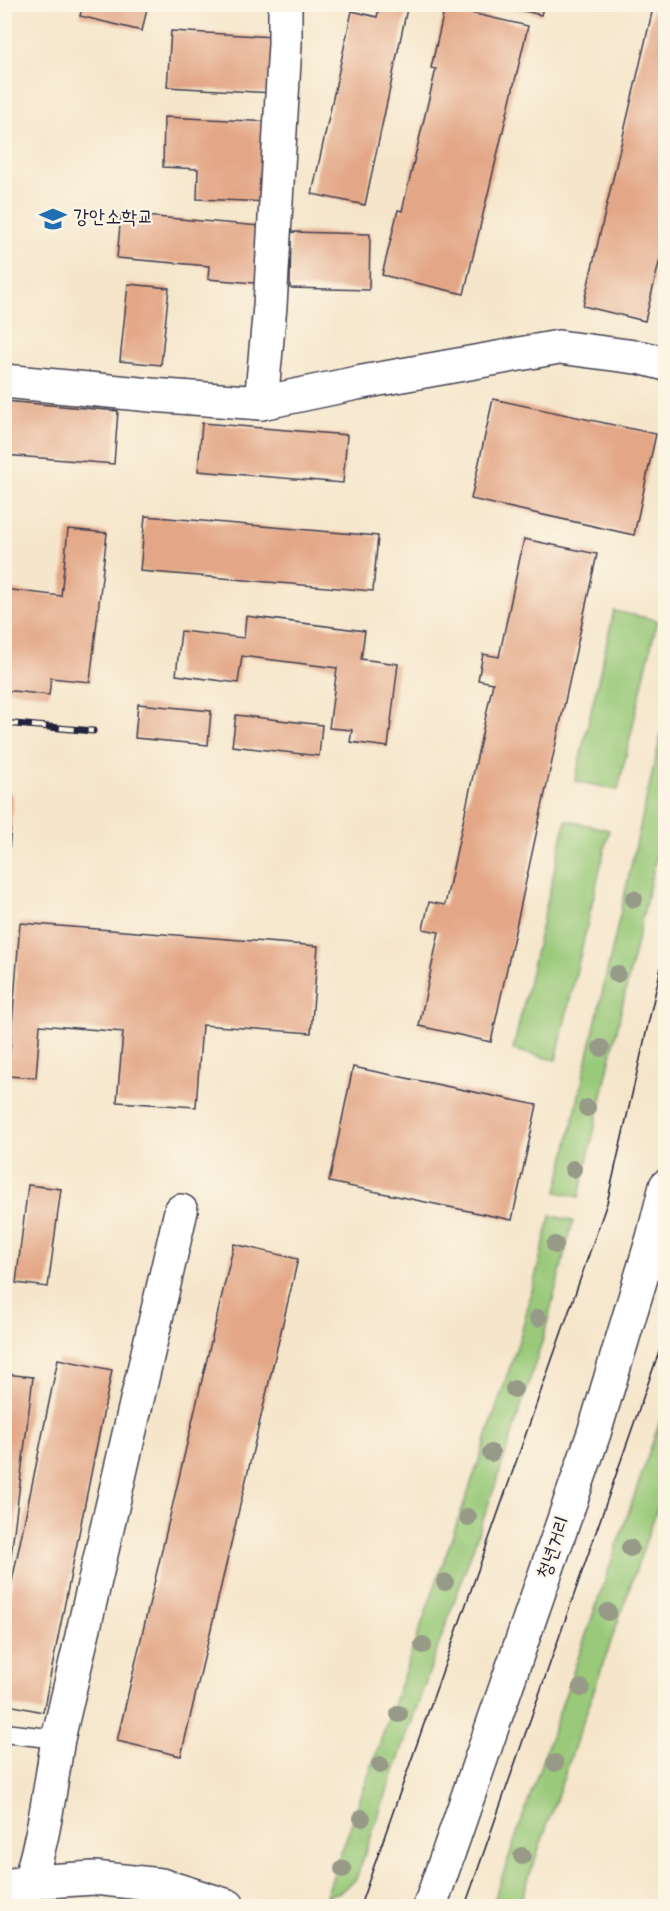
<svg xmlns="http://www.w3.org/2000/svg" width="670" height="1911" font-family="Dekko,'Poor Story',sans-serif">
<rect width="100%" height="100%" fill="#fcf5e5"/>
<filter id="ink" filterUnits="userSpaceOnUse"><feTurbulence type="fractalNoise" baseFrequency=".0167" numOctaves="2"/><feDisplacementMap in="SourceGraphic" scale="12" xChannelSelector="R" yChannelSelector="G"/><feConvolveMatrix kernelMatrix="1 2 1 2 8 2 1 2 1" color-interpolation-filters="sRGB"/></filter>
<filter id="wash" filterUnits="userSpaceOnUse"><feTurbulence type="fractalNoise" baseFrequency=".008" numOctaves="4" result="noise"/><feDisplacementMap in="SourceGraphic" scale="24" xChannelSelector="R" yChannelSelector="G"/><feGaussianBlur stdDeviation="1.35" result="paint"/><feColorMatrix in="noise" values="0 0 0 0 0 0 0 0 0 0 0 0 0 0 0 0 0 1.4 0 .05"/><feComposite in="paint" operator="in"/></filter>
<g filter="url(#wash)">
<rect width="100%" height="100%" fill="#f5e6cb"/>
<!-- green -->
<g fill="#99c979" stroke="#5e765a" stroke-width="1.5">
<path d="M614,611L657,620L618,790L575,781Z"/>
<path d="M665,717V817L579,1197L557,1192Z"/>
<path d="M566,820L609,830L556,1060L513,1050Z"/>
<path d="M551,1215L573,1221L543,1339L496,1483L356,1879L340,1892L326,1896L474,1475L521,1334Z"/>
<path d="M665,1407V1486L519,1906H492Z"/>
</g>
<g id="blocks">
<!-- building -->
<g fill="#e3a787">
<path d="M83,4H148L142,31L80,16Z"/>
<path d="M380,4H408L365,205L312,194L352,11L377,17Z"/>
<path d="M509,4H544L541,15L508,7Z"/>
<path d="M654,4H666V234L645,321L583,306Z"/>
<path d="M445,7L528,26L464,294L382,275L398,210L402,211L436,69L431,68Z"/>
<path d="M171,31L275,37L272,93L167,87Z"/>
<path d="M164,117L272,122L269,202L197,199L198,169L163,167Z"/>
<path d="M121,214L272,227L267,284L208,279L209,266L117,258Z"/>
<path d="M291,232L370,234L369,290L290,288Z"/>
<path d="M128,284L169,288L161,365L120,361Z"/>
<path d="M493,399L656,434L634,535L471,499Z"/>
<path d="M4,401L118,411L114,464L4,455Z"/>
<path d="M202,423L347,435L343,483L198,471Z"/>
<path d="M145,516L378,536L373,591L140,571Z"/>
<path d="M68,529L107,533L90,682L51,678L49,695L4,690V589L61,596Z"/>
<path d="M524,539L597,554L491,1042L419,1026L439,932L423,929L429,902L445,905L493,683L478,680L483,654L499,657Z"/>
<path d="M246,616L365,631L361,659L398,664L388,747L350,742L352,730L329,728L337,668L242,656L238,683L176,675L181,631L244,638Z"/>
<path d="M138,704L211,711L208,745L135,738Z"/>
<path d="M236,715L322,725L319,756L232,746Z"/>
<path d="M4,794L13,795L9,851H4Z"/>
<path d="M20,923L318,946L311,1033L202,1025L196,1107L117,1102L123,1032L40,1025L36,1078L8,1076Z"/>
<path d="M353,1067L537,1105L512,1220L329,1182Z"/>
<path d="M28,1185L61,1189L48,1287L16,1283Z"/>
<path d="M234,1244L298,1259L181,1756L117,1741Z"/>
<path d="M58,1359L112,1370L43,1712L4,1704V1620Z"/>
<path d="M4,1374L33,1377L6,1597H4Z"/>
</g>
</g>
</g>
<g filter="url(#ink)">
<use href="#blocks" fill-opacity="0" stroke="#423f51" stroke-width="1.5"/>
<g fill="none" stroke-linecap="round" stroke-linejoin="round">
<defs>
<path id="service" d="M4,1733L58,1739"/>
<g id="minor">
<path d="M4,381L151,395L261,403L357,383L559,347L643,358L666,364"/>
<path d="M261,403L270,306L285,44V4"/>
<path d="M4,1886L31,1882L94,1878L161,1885L228,1906"/>
<path d="M21,1906C42,1853 49,1796 58,1739L181,1211"/>
</g>
<path id="primary" d="M430,1906L594,1433L653,1238L666,1186"/>
</defs>
<!-- service casing -->
<use href="#service" stroke="#423f51" stroke-width="21"/>
<!-- minor casing -->
<use href="#minor" stroke="#423f51" stroke-width="36"/>
<!-- primary casing -->
<use href="#primary" stroke="#423f51" stroke-width="36"/>
<!-- service -->
<use href="#service" stroke="#fff" stroke-width="18"/>
<!-- minor -->
<use href="#minor" stroke="#fff" stroke-width="33"/>
<!-- primary -->
<use href="#primary" stroke="#fff" stroke-width="33"/>
<!-- tram -->
<g stroke="#22223b" stroke-width="1.5">
<path d="M360,1906L607,1203L666,946"/>
<path d="M465,1906L666,1332"/>
</g>
<defs>
<path id="rail" d="M4,723L93,731"/>
</defs>
<!-- rail casing -->
<use href="#rail" stroke="#22223b" stroke-width="7"/>
<!-- rail -->
<use href="#rail" stroke="#fcf5e5" stroke-width="4.5" stroke-dasharray="14" stroke-linecap="butt"/>
</g>
<!-- trees -->
<g fill="#989a88">
<circle cx="634" cy="899" r="9"/>
<circle cx="617" cy="974" r="9"/>
<circle cx="601" cy="1048" r="9"/>
<circle cx="587" cy="1108" r="9"/>
<circle cx="573" cy="1169" r="9"/>
<circle cx="555" cy="1245" r="9"/>
<circle cx="538" cy="1318" r="9"/>
<circle cx="514" cy="1389" r="9"/>
<circle cx="491" cy="1453" r="9"/>
<circle cx="468" cy="1517" r="9"/>
<circle cx="630" cy="1548" r="9"/>
<circle cx="445" cy="1582" r="9"/>
<circle cx="608" cy="1612" r="9"/>
<circle cx="423" cy="1645" r="9"/>
<circle cx="581" cy="1688" r="9"/>
<circle cx="399" cy="1714" r="9"/>
<circle cx="555" cy="1763" r="9"/>
<circle cx="380" cy="1765" r="9"/>
<circle cx="362" cy="1818" r="9"/>
<circle cx="522" cy="1856" r="9"/>
<circle cx="343" cy="1869" r="9"/>
</g>
</g>
<!-- icons -->
<defs>
<symbol id="school-bare" viewBox="-9 -9 18 18"><path d="M0-5L7-2L0 1L-7-2ZM-4 1L0 2.5L4 1V4Q0 6-4 4Z" fill="#1f6fb2" stroke="#fcf5e5" stroke-width="2.5" paint-order="stroke"/></symbol>
</defs>
<g fill-rule="evenodd">
<use href="#school-bare" x="34" y="200" width="38" height="38"/>
</g>
<g text-anchor="middle" dominant-baseline="central" stroke-width="4.5" stroke-linejoin="round" paint-order="stroke">
<!-- poi labels -->
<g font-size="20" fill="#22223b" stroke="#fcf5e5" text-anchor="start">
<text x="73" y="219">강안소학교</text>
</g>
<!-- street labels -->
<g font-size="20" fill="#22223b" stroke="#fcf5e5">
<text transform="translate(555 1548) rotate(-71)">청년거리</text>
</g>
</g>
<!-- margin -->
<rect width="670" height="1911" fill="none" stroke="#fcf5e5" stroke-width="24"/>
</svg>
